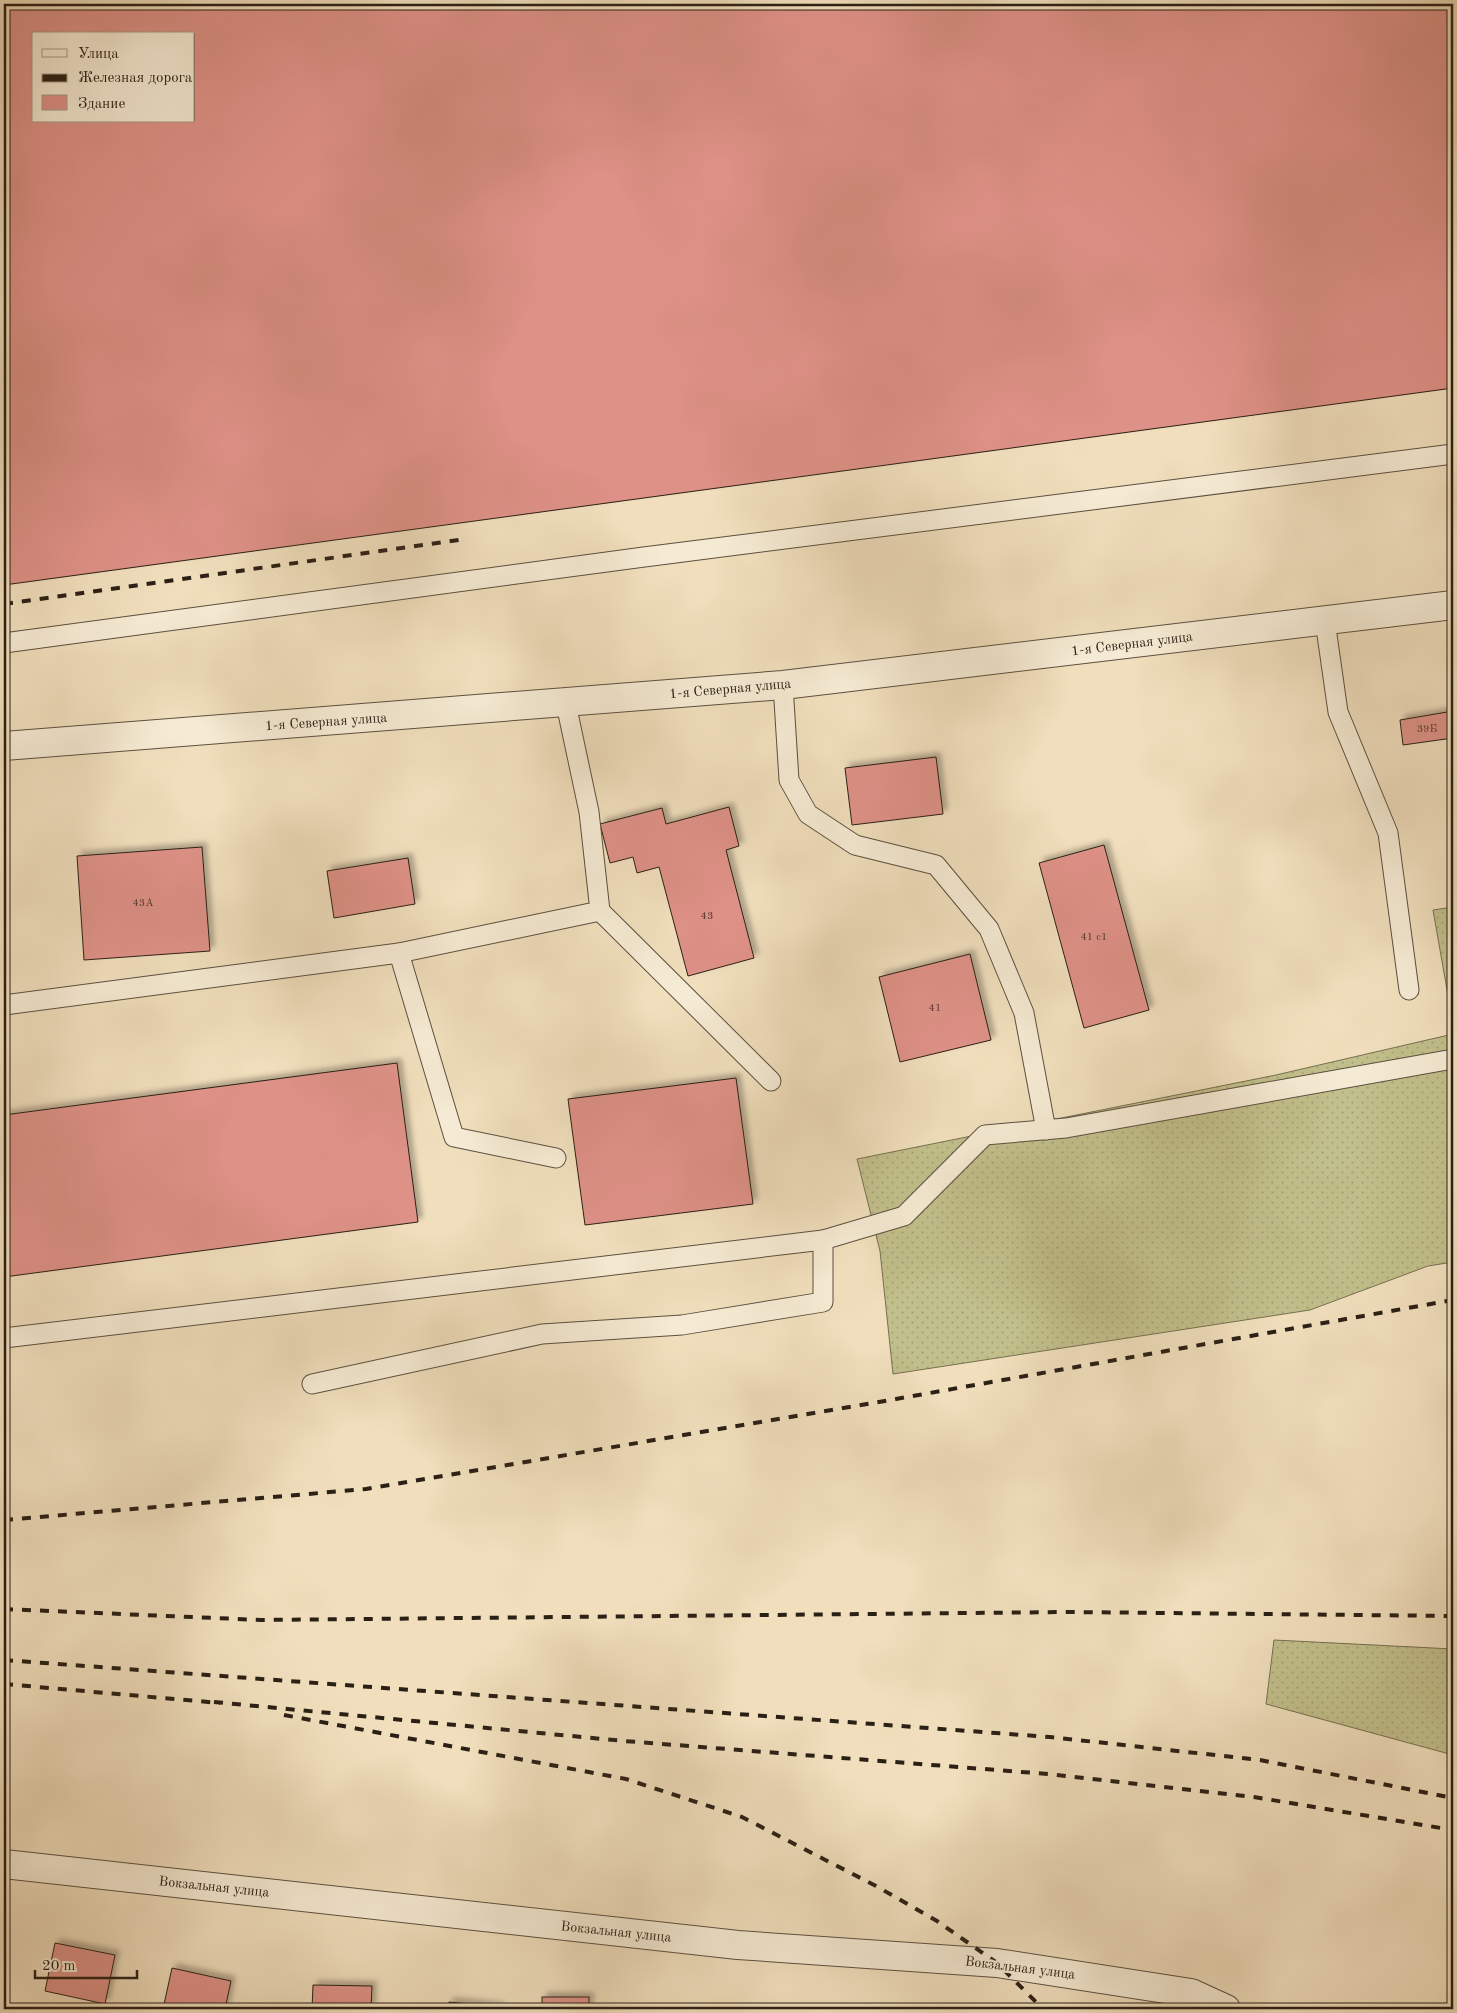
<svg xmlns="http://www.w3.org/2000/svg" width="1457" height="2013" font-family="'Old Standard TT',serif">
<defs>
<pattern id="grass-dots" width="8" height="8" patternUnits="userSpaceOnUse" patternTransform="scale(1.25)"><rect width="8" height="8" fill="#c1bf8b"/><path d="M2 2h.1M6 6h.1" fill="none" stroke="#a6a477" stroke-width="1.8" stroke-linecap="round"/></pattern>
<filter id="shadow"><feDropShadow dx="4.5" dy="-4.5" stdDeviation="2.5" flood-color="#0004"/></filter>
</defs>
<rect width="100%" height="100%" fill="#f0debc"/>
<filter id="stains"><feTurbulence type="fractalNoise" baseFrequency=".004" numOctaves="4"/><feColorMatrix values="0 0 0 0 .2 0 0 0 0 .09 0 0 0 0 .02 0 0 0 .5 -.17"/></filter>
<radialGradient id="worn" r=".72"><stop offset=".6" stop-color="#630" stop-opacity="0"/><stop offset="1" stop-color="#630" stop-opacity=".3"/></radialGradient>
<!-- grass -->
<g fill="url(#grass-dots)" stroke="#767050">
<path d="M1453,907V1024L1433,910Z"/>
<path d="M1453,1034V1262L1428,1266L1310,1310L893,1374L880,1251L857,1159L1276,1075Z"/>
<path d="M1274,1640L1453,1649V1755L1266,1704Z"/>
</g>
<!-- building -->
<g fill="#de9187" stroke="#2b2015" fill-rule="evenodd" filter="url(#shadow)">
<path d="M4,4H1453V388L4,585ZM34,34H194V121H34Z"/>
<path d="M1453,711V738L1403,745L1400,720Z"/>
<path d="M936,757L943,814L852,825L845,768Z"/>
<path d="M729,807L739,846L726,850L754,958L688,976L659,867L637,873L633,857L610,863L600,824L662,808L666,824Z"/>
<path d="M1104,845L1149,1010L1084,1028L1039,863Z"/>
<path d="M202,847L210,951L84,960L77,856Z"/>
<path d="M408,858L415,904L334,918L327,871Z"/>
<path d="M970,954L991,1040L900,1062L879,977Z"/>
<path d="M397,1063L418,1222L4,1277V1115Z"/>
<path d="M736,1078L753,1204L585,1225L568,1099Z"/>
<path d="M55,1943L115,1955L105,2004L45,1991Z"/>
<path d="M172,1968L231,1981L225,2009H163Z"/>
<path d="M313,1985L372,1986L371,2009H312Z"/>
<rect x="542" y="1997" width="47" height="12"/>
<path d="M449,2002L500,2007V2009H448Z"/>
</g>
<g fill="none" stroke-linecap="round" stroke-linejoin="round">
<defs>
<g id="lane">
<path d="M1325,621L1338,712L1388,833L1409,990"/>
<path d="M4,643L644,557L1453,454"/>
<path d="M783,685L789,780L808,814L855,845L936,865L989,929L1024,1013L1046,1130"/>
<path d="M600,911L771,1081"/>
<path d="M399,953L454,1137L556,1158"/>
<path d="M4,1005L399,953L600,911L589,812L566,704"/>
<path d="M4,1338L823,1240"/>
<path d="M312,1384L542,1334L682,1325L823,1302V1240L904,1216L985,1135L1066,1128L1453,1059"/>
</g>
<g id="street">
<path d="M4,746L783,685L1453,605"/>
<path d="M4,1864L738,1945L997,1963L1191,1993L1226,2009"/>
</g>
</defs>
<!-- lane casing -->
<use href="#lane" stroke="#5c503f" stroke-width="21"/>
<!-- street casing -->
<use href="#street" stroke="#5c503f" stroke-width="30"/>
<!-- lane -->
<use href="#lane" stroke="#f5ead3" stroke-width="19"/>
<!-- street -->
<use href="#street" stroke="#f5ead3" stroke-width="28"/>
<!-- rail -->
<g stroke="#2b2015" stroke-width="4" stroke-dasharray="9 9" stroke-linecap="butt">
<path d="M4,604L466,539"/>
<path d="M4,1520L366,1489L896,1399L1453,1300"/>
<path d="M4,1609L261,1620L1069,1612L1453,1616"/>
<path d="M4,1660L1050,1737L1260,1760L1453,1798"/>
<path d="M4,1684L220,1703"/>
<path d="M214,1702L624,1741L1048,1774L1254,1797L1453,1830"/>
<path d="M284,1715L626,1779L742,1817L876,1886L937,1921L997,1963L1043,2009"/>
</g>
</g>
<g text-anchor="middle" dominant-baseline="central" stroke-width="5" stroke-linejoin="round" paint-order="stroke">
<!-- number labels -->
<g font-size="11" fill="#583c32">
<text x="1427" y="729">39Б</text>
<text x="143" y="903">43А</text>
<text x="707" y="916">43</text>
<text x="1094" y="937">41 с1</text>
<text x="935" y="1008">41</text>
</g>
<!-- street labels -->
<g font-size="14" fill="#2b2015" stroke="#f5ead3">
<text transform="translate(1132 644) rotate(-7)">1-я Северная улица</text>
<text transform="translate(730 689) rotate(-5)">1-я Северная улица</text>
<text transform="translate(326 722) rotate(-4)">1-я Северная улица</text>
<text transform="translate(214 1887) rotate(6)">Вокзальная улица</text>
<text transform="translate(616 1932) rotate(6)">Вокзальная улица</text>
<text transform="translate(1020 1968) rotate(7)">Вокзальная улица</text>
</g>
</g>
<!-- margin -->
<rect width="1457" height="2013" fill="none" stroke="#f0debc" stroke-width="20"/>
<rect x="5" y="5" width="1447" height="2003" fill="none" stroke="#2b2015" stroke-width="2.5"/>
<rect x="10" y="10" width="1437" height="1993" fill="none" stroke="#2b2015"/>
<!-- legend -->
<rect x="32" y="32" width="162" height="90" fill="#f5ead3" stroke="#a49987"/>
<rect x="42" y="49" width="25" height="8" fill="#f5ead3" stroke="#a49987"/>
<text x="78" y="58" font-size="15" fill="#2b2015">Улица</text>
<rect x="42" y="74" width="25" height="8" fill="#2b2015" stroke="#a49987"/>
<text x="78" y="82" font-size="15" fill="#2b2015">Железная дорога</text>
<rect x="42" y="95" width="25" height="15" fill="#de9187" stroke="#a49987"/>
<text x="78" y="108" font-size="15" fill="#2b2015">Здание</text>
<!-- scale -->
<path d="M35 1970v8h102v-8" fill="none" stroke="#2b2015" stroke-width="2.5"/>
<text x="42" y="1970" font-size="15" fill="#2b2015" stroke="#f5ead3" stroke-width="4" paint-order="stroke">20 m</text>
<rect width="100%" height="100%" filter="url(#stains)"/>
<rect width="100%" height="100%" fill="url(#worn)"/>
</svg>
